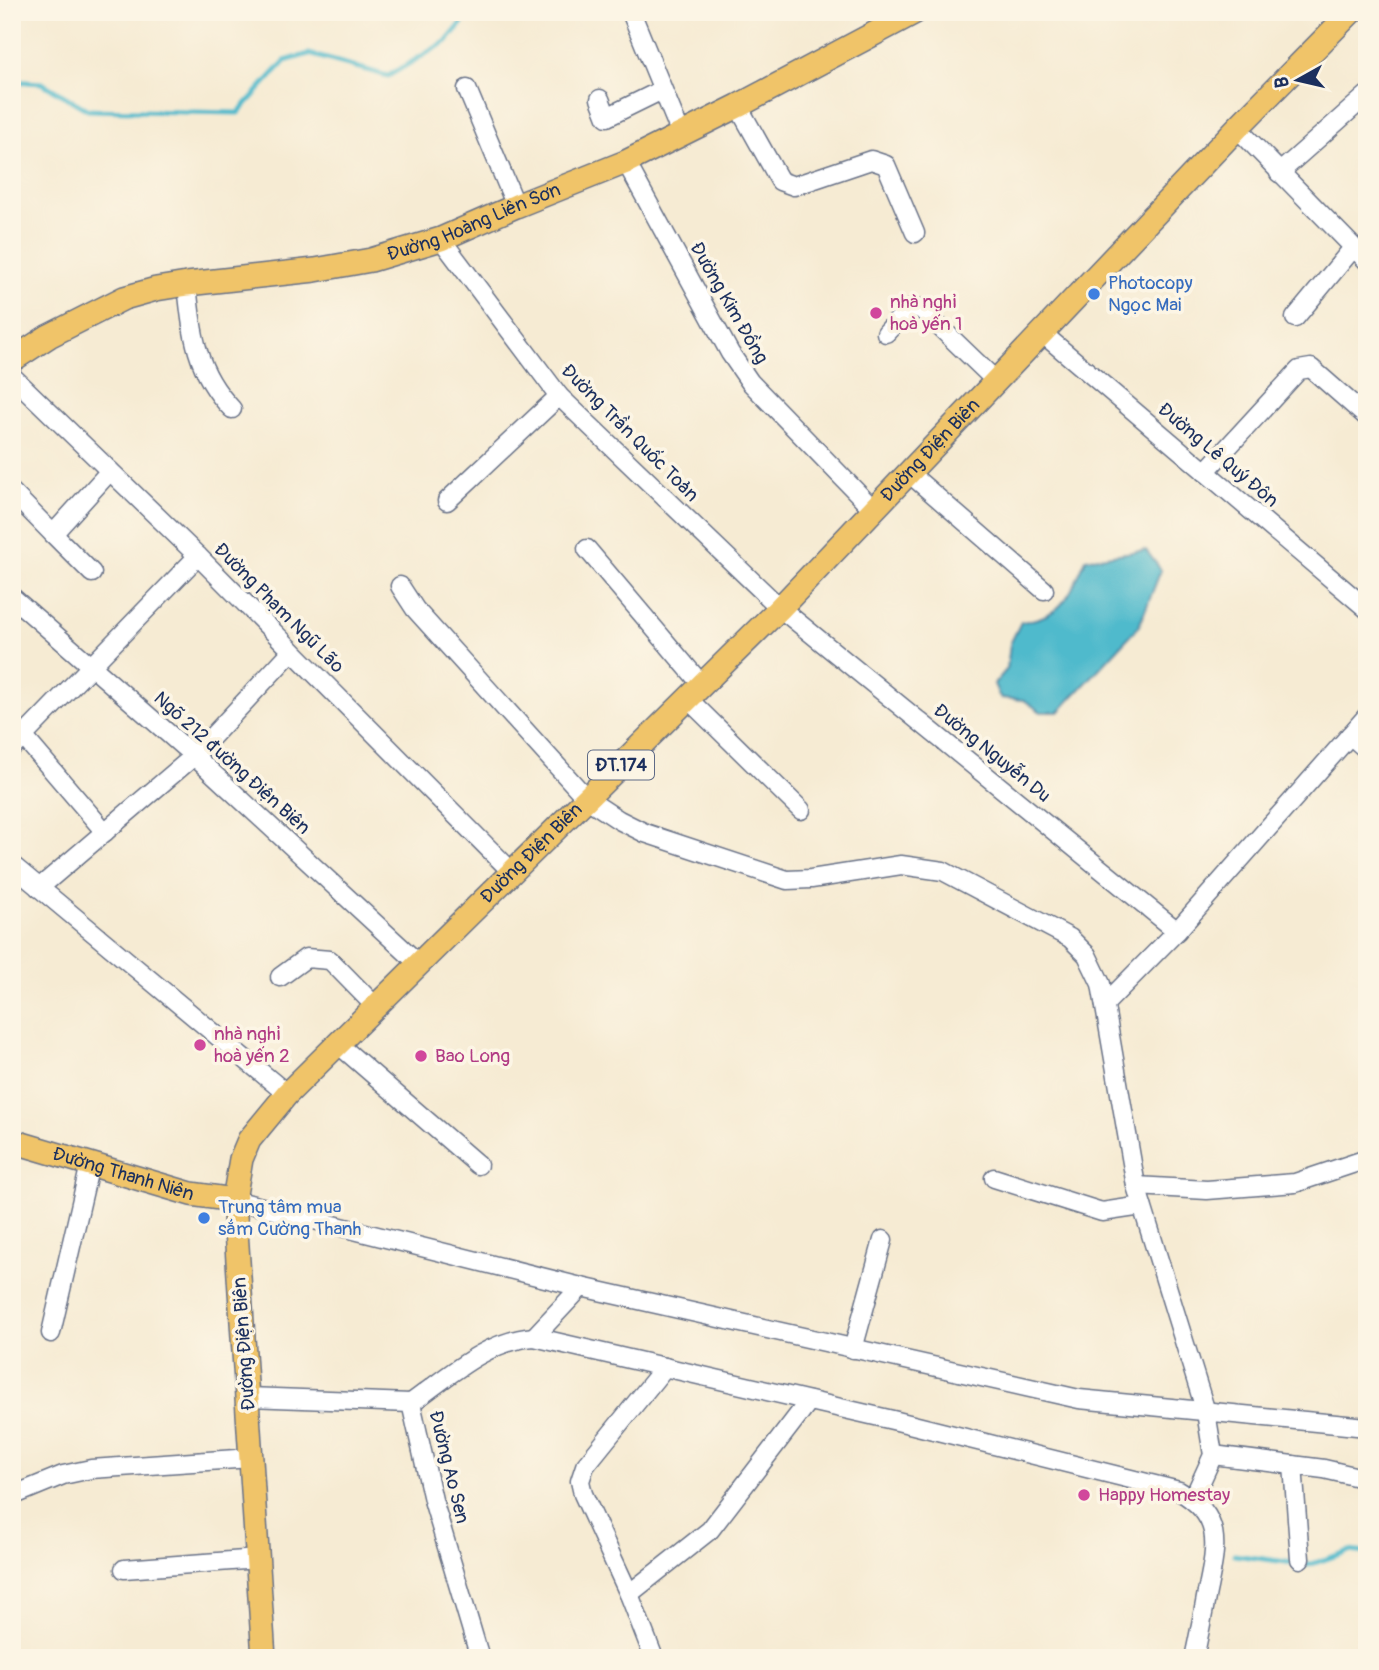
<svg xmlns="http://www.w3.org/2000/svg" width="1379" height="1670" font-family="Pangolin,sans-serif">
<rect width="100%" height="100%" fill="#fcf5e5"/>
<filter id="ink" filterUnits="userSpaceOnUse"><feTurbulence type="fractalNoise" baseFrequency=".0143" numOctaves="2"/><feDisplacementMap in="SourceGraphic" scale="14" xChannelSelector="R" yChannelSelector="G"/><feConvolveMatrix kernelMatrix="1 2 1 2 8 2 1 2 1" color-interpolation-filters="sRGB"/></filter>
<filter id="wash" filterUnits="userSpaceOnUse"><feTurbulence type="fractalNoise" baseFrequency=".00686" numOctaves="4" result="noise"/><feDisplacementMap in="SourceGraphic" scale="28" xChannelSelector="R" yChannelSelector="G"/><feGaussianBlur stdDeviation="1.57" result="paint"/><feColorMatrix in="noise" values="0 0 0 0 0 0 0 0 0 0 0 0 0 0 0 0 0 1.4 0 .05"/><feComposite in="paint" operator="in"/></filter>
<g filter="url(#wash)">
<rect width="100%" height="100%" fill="#f6ebd3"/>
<!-- water -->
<path fill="#50bacc" stroke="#367495" stroke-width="2" d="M1146,550L1161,570L1139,626L1059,712H1041L1024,700L1000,698L994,684L1007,669L1010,644L1021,622C1065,616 1069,595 1086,559Z"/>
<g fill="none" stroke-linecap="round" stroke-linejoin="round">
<!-- stream -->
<g stroke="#50bacc" stroke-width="5">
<path d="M12,81L42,83L88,110L238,113L285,61L309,54L388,76L447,41L471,12"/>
<path d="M1234,1555L1309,1565L1349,1551L1367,1553"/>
</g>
</g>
</g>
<g filter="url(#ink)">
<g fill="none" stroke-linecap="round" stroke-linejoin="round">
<defs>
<g id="minor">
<path d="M631,12L681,134"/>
<path d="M467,89L516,206"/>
<path d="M600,99L607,117L662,90"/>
<path d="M738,106L780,181L794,186L871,160L886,165L915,233"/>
<path d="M1237,128L1367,261"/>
<path d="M626,162L730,353L750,382L874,510"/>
<path d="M1279,173L1367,95"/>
<path d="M441,239L559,396L780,608L1177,931"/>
<path d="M187,284C192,334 196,372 232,409"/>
<path d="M1295,318L1353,248"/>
<path d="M886,333L908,309L920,308L996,381"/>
<path d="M1042,333L1367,609"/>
<path d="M12,376L198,556L512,872"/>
<path d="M1205,472L1299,370L1311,368L1367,417"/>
<path d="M909,473L1044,590"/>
<path d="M12,492L53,534L110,471"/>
<path d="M447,501L559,396"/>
<path d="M53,534L92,573"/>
<path d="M587,549L702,685"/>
<path d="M400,586L415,609L587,799L619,820L645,833L787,880L811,879L901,865L943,871L1070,938L1087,955L1101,984L1136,1186L1206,1412L1213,1455L1193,1499"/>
<path d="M12,597L194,756L419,964"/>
<path d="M688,699L801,810"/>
<path d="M1350,735L1367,750"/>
<path d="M23,736L105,832"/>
<path d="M12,748L198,556"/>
<path d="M12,865L287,1094"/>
<path d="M39,888L194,756L292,651"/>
<path d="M280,977L306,958L330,960L377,1008"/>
<path d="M1106,1003L1177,931L1367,716"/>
<path d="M338,1044L478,1165"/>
<path d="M994,1178L1102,1212L1142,1206"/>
<path d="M1136,1186L1207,1190L1295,1183L1367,1159"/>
<path d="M234,1200L581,1287L1079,1399L1367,1427"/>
<path d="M51,1333L90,1164"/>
<path d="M534,1337L581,1287"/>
<path d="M853,1349L883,1240"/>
<path d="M248,1397L411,1403L433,1500L480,1658"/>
<path d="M411,1403C449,1376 485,1341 534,1337L897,1421L1179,1491C1225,1517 1216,1548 1207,1592C1203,1614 1199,1636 1194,1658"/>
<path d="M1213,1455L1324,1469L1367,1479"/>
<path d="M1293,1465L1300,1559"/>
<path d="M12,1496L63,1475L91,1469L251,1458"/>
<path d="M124,1569L258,1559"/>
<path d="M629,1594L710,1530L809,1401"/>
<path d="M654,1658L629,1594L583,1494L580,1481L585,1466L665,1367"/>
</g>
<g id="major">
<path id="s1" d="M12,360L49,336L124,298L156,289L187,284L315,270L371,260L441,239L516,206L626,162L738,106L915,12"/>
<path id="s2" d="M12,1141L191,1194L234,1200"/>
<path id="s3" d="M264,1658L234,1200L241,1159L249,1140L287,1094L780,608L1237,128L1351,12"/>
</g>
</defs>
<!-- minor casing -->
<use href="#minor" stroke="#687187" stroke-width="21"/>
<!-- major casing -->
<use href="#major" stroke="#687187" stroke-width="26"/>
<!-- minor -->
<use href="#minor" stroke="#fff" stroke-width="18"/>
<!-- major -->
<use href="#major" stroke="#f0c469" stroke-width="23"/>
</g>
</g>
<!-- markers -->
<g fill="#3f7fe0" stroke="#fcf5e5" stroke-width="2.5">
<circle cx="1094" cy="294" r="7"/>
<circle cx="204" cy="1218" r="7"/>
</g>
<g fill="#d1479c" stroke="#fcf5e5" stroke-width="2.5">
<circle cx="876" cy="313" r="7"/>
<circle cx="200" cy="1045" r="7"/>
<circle cx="421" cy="1056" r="7"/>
<circle cx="1084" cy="1495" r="7"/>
</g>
<g text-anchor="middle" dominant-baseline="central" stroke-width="7" stroke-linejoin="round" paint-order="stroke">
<!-- shield labels -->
<rect fill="#fcf5e5" stroke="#5e6a86" stroke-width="2" x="588" y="750.5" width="66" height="29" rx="5"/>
<g font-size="18" font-weight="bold" fill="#1b2f5e">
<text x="621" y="765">ĐT.174</text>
</g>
<!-- street labels -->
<g font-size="19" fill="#1b2f5e" stroke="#fcf5e5">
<text stroke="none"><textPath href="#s1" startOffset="488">Đường Hoàng Liên Sơn</textPath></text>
<text transform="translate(729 303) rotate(60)">Đường Kim Đồng</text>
<text transform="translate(630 433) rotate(45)">Đường Trần Quốc Toản</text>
<text stroke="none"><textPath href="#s3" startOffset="1491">Đường Điện Biên</textPath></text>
<text transform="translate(1218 455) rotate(40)">Đường Lê Quý Đôn</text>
<text transform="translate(279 608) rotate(45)">Đường Phạm Ngũ Lão</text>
<text transform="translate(992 753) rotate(39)">Đường Nguyễn Du</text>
<text transform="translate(232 763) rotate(42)">Ngõ 212 đường Điện Biên</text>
<text stroke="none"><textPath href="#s3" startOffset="924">Đường Điện Biên</textPath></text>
<text stroke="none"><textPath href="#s2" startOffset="116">Đường Thanh Niên</textPath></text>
<text transform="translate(244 1344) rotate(-94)">Đường Điện Biên</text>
<text transform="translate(449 1467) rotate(76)">Đường Ao Sen</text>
</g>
<!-- shop labels -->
<g font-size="19" fill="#366cbe" stroke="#fcf5e5" text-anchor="start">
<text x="1108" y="283">Photocopy<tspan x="1108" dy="22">Ngọc Mai</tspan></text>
<text x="218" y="1207">Trung tâm mua<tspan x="218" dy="22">sắm Cường Thanh</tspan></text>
</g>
<!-- hotel labels -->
<g font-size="19" fill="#b23c85" stroke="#fcf5e5" text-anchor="start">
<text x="890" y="302">nhà nghỉ<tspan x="890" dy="22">hoà yến 1</tspan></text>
<text x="214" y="1034">nhà nghỉ<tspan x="214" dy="22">hoà yến 2</tspan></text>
<text x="435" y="1056">Bao Long</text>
<text x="1098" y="1495">Happy Homestay</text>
</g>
</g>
<!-- margin -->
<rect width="1379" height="1670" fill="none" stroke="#fcf5e5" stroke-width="42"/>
<!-- north arrow -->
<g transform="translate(1298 80) rotate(262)" stroke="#fcf5e5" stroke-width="5" paint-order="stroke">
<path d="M0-5L12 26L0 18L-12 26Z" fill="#1b2f5e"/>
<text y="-10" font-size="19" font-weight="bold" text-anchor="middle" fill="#1b2f5e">B</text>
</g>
</svg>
